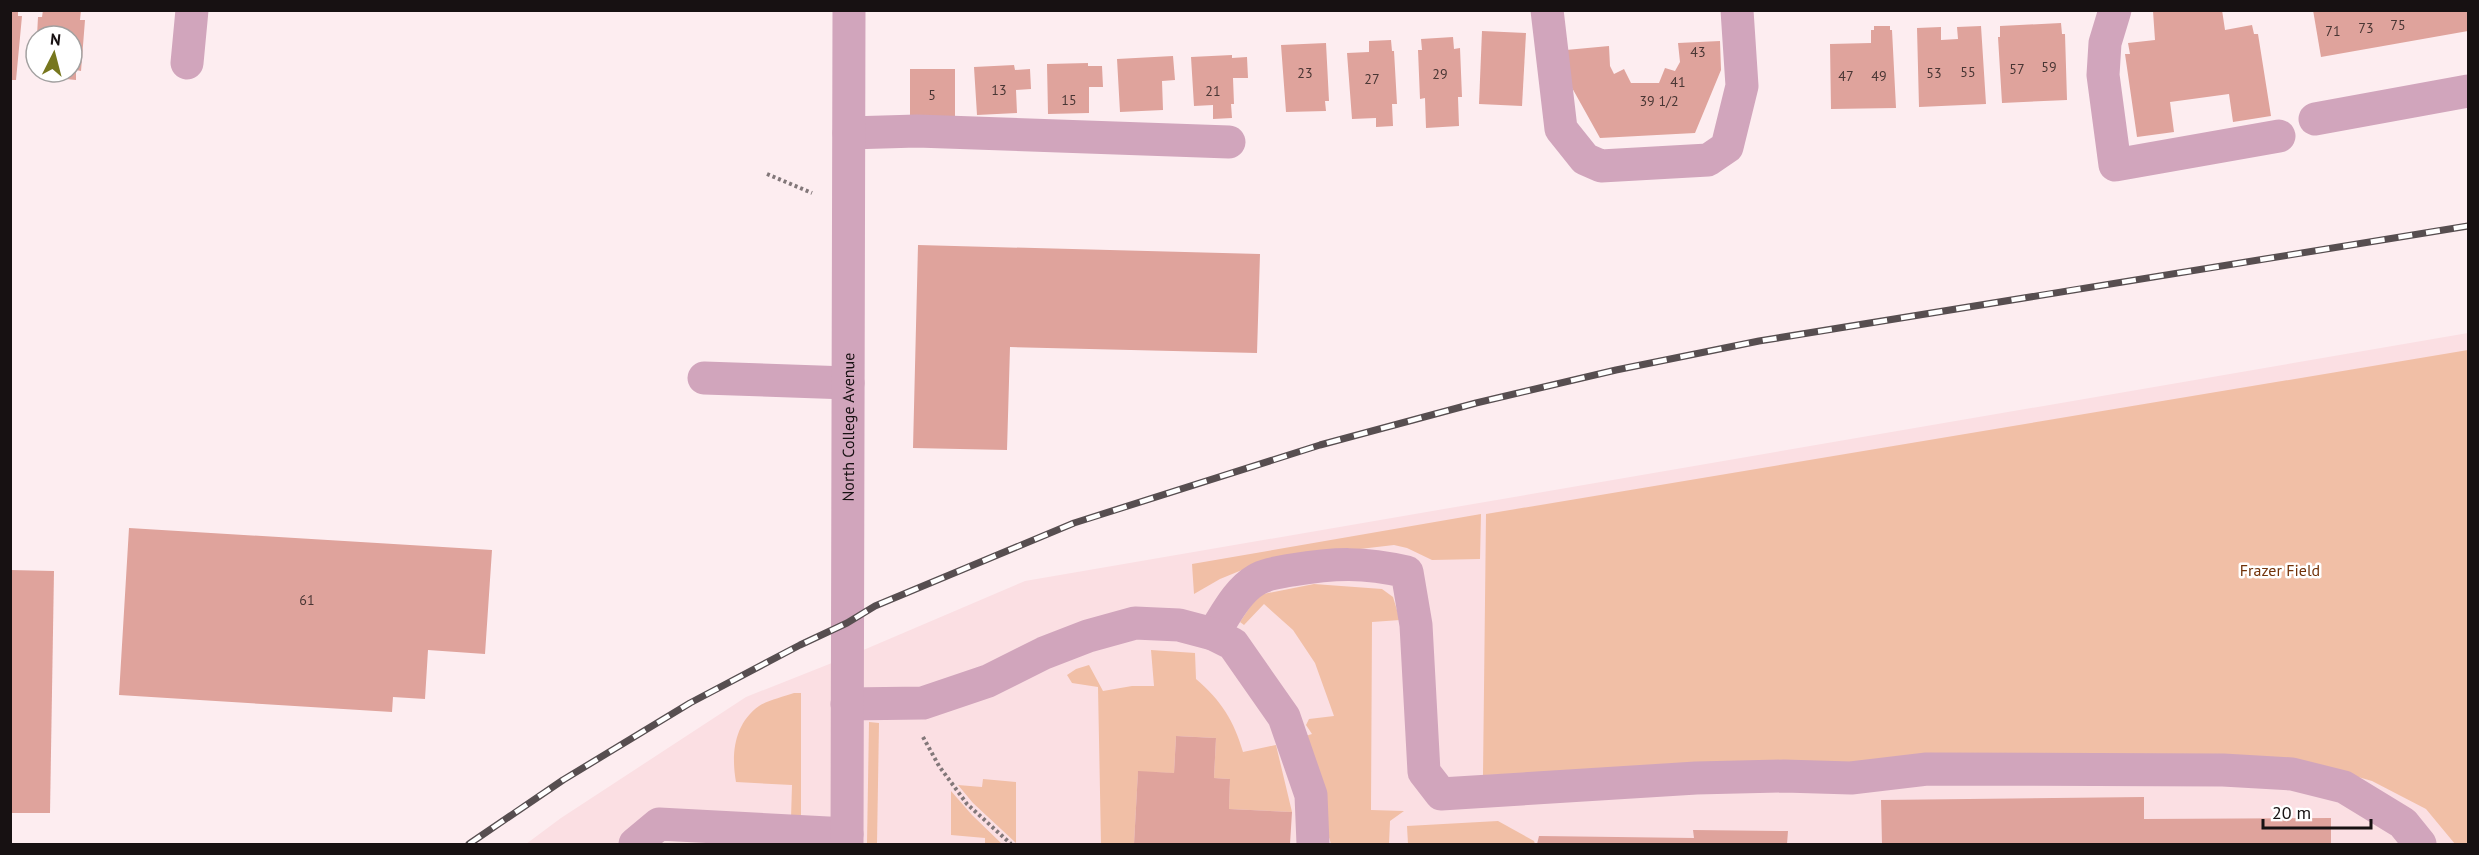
<svg xmlns="http://www.w3.org/2000/svg" width="2479" height="855" font-family="'PT Sans',sans-serif">
<rect width="100%" height="100%" fill="#fdedf0"/>
<!-- built -->
<path fill="#fbdfe3" d="M2468,333V844H526L561,818L746,697L847,657L1025,581Z"/>
<!-- green -->
<g fill="#f1bfa6">
<path d="M2468,350V844H2455L2426,809L2372,781L2306,762L1483,775L1486,514Z"/>
<path d="M1481,514L1480,559L1432,560L1407,548L1394,545L1317,554L1242,570L1220,579L1194,594L1192,564Z"/>
<path d="M1314,584L1382,589L1393,597L1400,620L1372,622L1371,810L1404,811L1390,821L1389,844H1331L1299,738L1312,734L1306,725L1309,719L1334,716L1315,663L1293,630L1264,604L1244,625L1240,622L1258,595Z"/>
<path d="M1151,650L1195,653L1196,679C1221,700 1234,721 1243,752L1276,745L1292,812L1229,809L1230,779L1214,778L1216,738L1176,736L1174,773L1138,772L1134,844H1101L1098,687L1072,683L1067,675L1076,669L1089,665L1103,691L1132,686H1154Z"/>
<path d="M794,693H801V821L791,819L792,785L736,782C731,754 734,724 759,706C768,700 783,697 794,693Z"/>
<path d="M869,722L879,723L877,844H867Z"/>
<path d="M983,779L1016,782V843L973,803L958,785L982,787Z"/>
<path d="M951,791L972,815L1002,844H985V838L951,835Z"/>
<path d="M1498,821L1534,841L1535,844H1408L1407,826Z"/>
</g>
<!-- building -->
<g fill="#dfa39c">
<path d="M10,10H18V16H22L16,80H10Z"/>
<path d="M43,10H81L80,20H85L81,71L76,70V80L56,78L57,72H72V36H37L38,17H42Z"/>
<path d="M2158,10H2222L2225,30L2252,25L2254,34H2258L2271,116L2233,122L2229,94L2170,102L2174,132L2137,137L2125,54H2130L2128,43L2155,40L2153,11Z"/>
<path d="M2313,10H2468V31L2321,57Z"/>
<path d="M2061,23L2062,34H2065L2067,100L2002,103L1998,37H2000V26Z"/>
<path d="M1874,26H1890V30H1892L1896,108L1831,109L1830,44L1871,43V30H1874Z"/>
<path d="M1981,26L1986,104L1919,107L1917,28L1941,27V40L1958,39L1957,27Z"/>
<path d="M1482,31L1526,33L1522,106L1479,104Z"/>
<path d="M1453,37L1454,49L1460,48L1462,97H1458L1459,126L1426,128L1425,98L1420,99L1418,50H1422L1421,39Z"/>
<path d="M1391,40L1392,51H1394L1397,104H1392L1393,126L1376,127V118L1352,119L1347,53L1369,52V41Z"/>
<path d="M1720,41L1721,70L1695,133L1600,138L1566,77V50L1609,46L1610,66L1614,74L1624,69L1631,83H1659L1665,68L1675,71L1680,62L1678,43Z"/>
<path d="M1326,43L1329,101H1325L1326,111L1286,112L1281,45Z"/>
<path d="M1232,55V58L1247,57L1248,78H1233L1234,104H1231L1232,118L1213,119V105L1194,106L1191,57Z"/>
<path d="M1173,56L1175,80L1162,81L1163,110L1120,112L1117,59Z"/>
<path d="M1088,63V66H1102L1103,87H1089V113L1048,114L1047,64Z"/>
<path d="M1014,65L1015,70L1030,69L1031,89L1016,90L1017,113L977,115L974,67Z"/>
<rect x="910" y="69" width="45" height="52"/>
<path d="M918,245L1260,254L1257,353L1010,347L1007,450L913,448Z"/>
<path d="M129,528L492,550L485,654L428,650L425,699L393,697L392,712L119,695Z"/>
<path d="M10,570L54,571L50,813H10Z"/>
<path d="M1176,736L1216,738L1214,778L1230,779L1229,809L1292,812L1290,844H1134L1138,771L1174,773Z"/>
<path d="M2144,797V819L2331,818V844H1882L1881,800Z"/>
<path d="M1693,830L1788,831L1787,844H1537L1539,836L1694,838Z"/>
</g>
<g fill="none" stroke-linecap="round" stroke-linejoin="round">
<!-- path -->
<g stroke="#827779" stroke-width="4" stroke-dasharray="3 3" stroke-linecap="butt">
<path d="M767,174L812,193"/>
<path d="M923,737L939,766L967,804L1011,844"/>
</g>
<!-- minor -->
<g stroke="#d1a5bc" stroke-width="33">
<path d="M1547,10L1561,129L1585,159L1601,166L1708,160L1727,147L1742,86L1737,10"/>
<path d="M2115,10L2105,43L2103,75L2115,165L2279,136"/>
<path d="M187,63L192,10"/>
<path d="M2315,119L2468,91"/>
<path d="M849,133L917,131L1229,142"/>
<path d="M704,378L848,383"/>
<path d="M1213,634C1225,616 1237,591 1256,580C1265,574 1281,572 1292,570C1335,563 1363,562 1407,572L1416,625L1424,772L1441,794L1696,778L1784,776L1851,778L1927,769L2223,770L2292,774L2344,787L2403,823L2420,844"/>
<path d="M847,704L923,703L988,681L1044,653L1088,636L1135,623L1179,625L1213,634L1233,644L1284,717L1311,795L1313,844"/>
<path d="M635,844L659,824L847,834"/>
<path id="s1" d="M847,844L849,10"/>
</g>
<defs>
<path id="rail" d="M469,844L563,780L690,703L800,645L847,623L875,606L1074,523L1320,445L1476,403L1616,370L1759,341L2468,226"/>
</defs>
<!-- rail casing -->
<use href="#rail" stroke="#574e50" stroke-width="7"/>
<!-- rail -->
<use href="#rail" stroke="#fff" stroke-width="4.5" stroke-dasharray="14" stroke-linecap="butt"/>
</g>
<g text-anchor="middle" dominant-baseline="central" stroke-width="5" stroke-linejoin="round" paint-order="stroke">
<!-- number labels -->
<g font-size="14" fill="#493634">
<text x="2398" y="25">75</text>
<text x="2366" y="28">73</text>
<text x="2333" y="31">71</text>
<text x="1698" y="52">43</text>
<text x="2049" y="67">59</text>
<text x="2017" y="69">57</text>
<text x="1968" y="72">55</text>
<text x="1305" y="73">23</text>
<text x="1934" y="73">53</text>
<text x="1440" y="74">29</text>
<text x="1846" y="76">47</text>
<text x="1879" y="76">49</text>
<text x="1372" y="79">27</text>
<text x="1678" y="82">41</text>
<text x="999" y="90">13</text>
<text x="1213" y="91">21</text>
<text x="932" y="95">5</text>
<text x="1069" y="100">15</text>
<text x="1659" y="101">39 1/2</text>
<text x="307" y="600">61</text>
</g>
<!-- street labels -->
<g font-size="16" fill="#171112" stroke="#fff">
<text stroke="none"><textPath href="#s1" startOffset="417">North College Avenue</textPath></text>
</g>
<!-- park labels -->
<g font-size="16" fill="#72330a" stroke="#fff">
<text x="2280" y="570">Frazer Field</text>
</g>
</g>
<!-- border -->
<rect width="2479" height="855" fill="none" stroke="#171112" stroke-width="24"/>
<!-- north arrow -->
<g transform="translate(54 54) rotate(6)"><circle r="28" fill="#ffffff" stroke="#a2a0a0" stroke-width="1.5"/>
<path d="M0-4.5L10 22L0 15L-10 22Z" fill="#77771e"/>
<text y="-9" font-size="16" font-weight="bold" text-anchor="middle" fill="#171112">N</text>
</g>
<!-- scale -->
<path d="M2263 819v9h108v-9" fill="none" stroke="#171112" stroke-width="3"/>
<text x="2272" y="819" font-size="18" fill="#171112" stroke="#ffffff" stroke-width="4.5" paint-order="stroke">20 m</text>
</svg>
